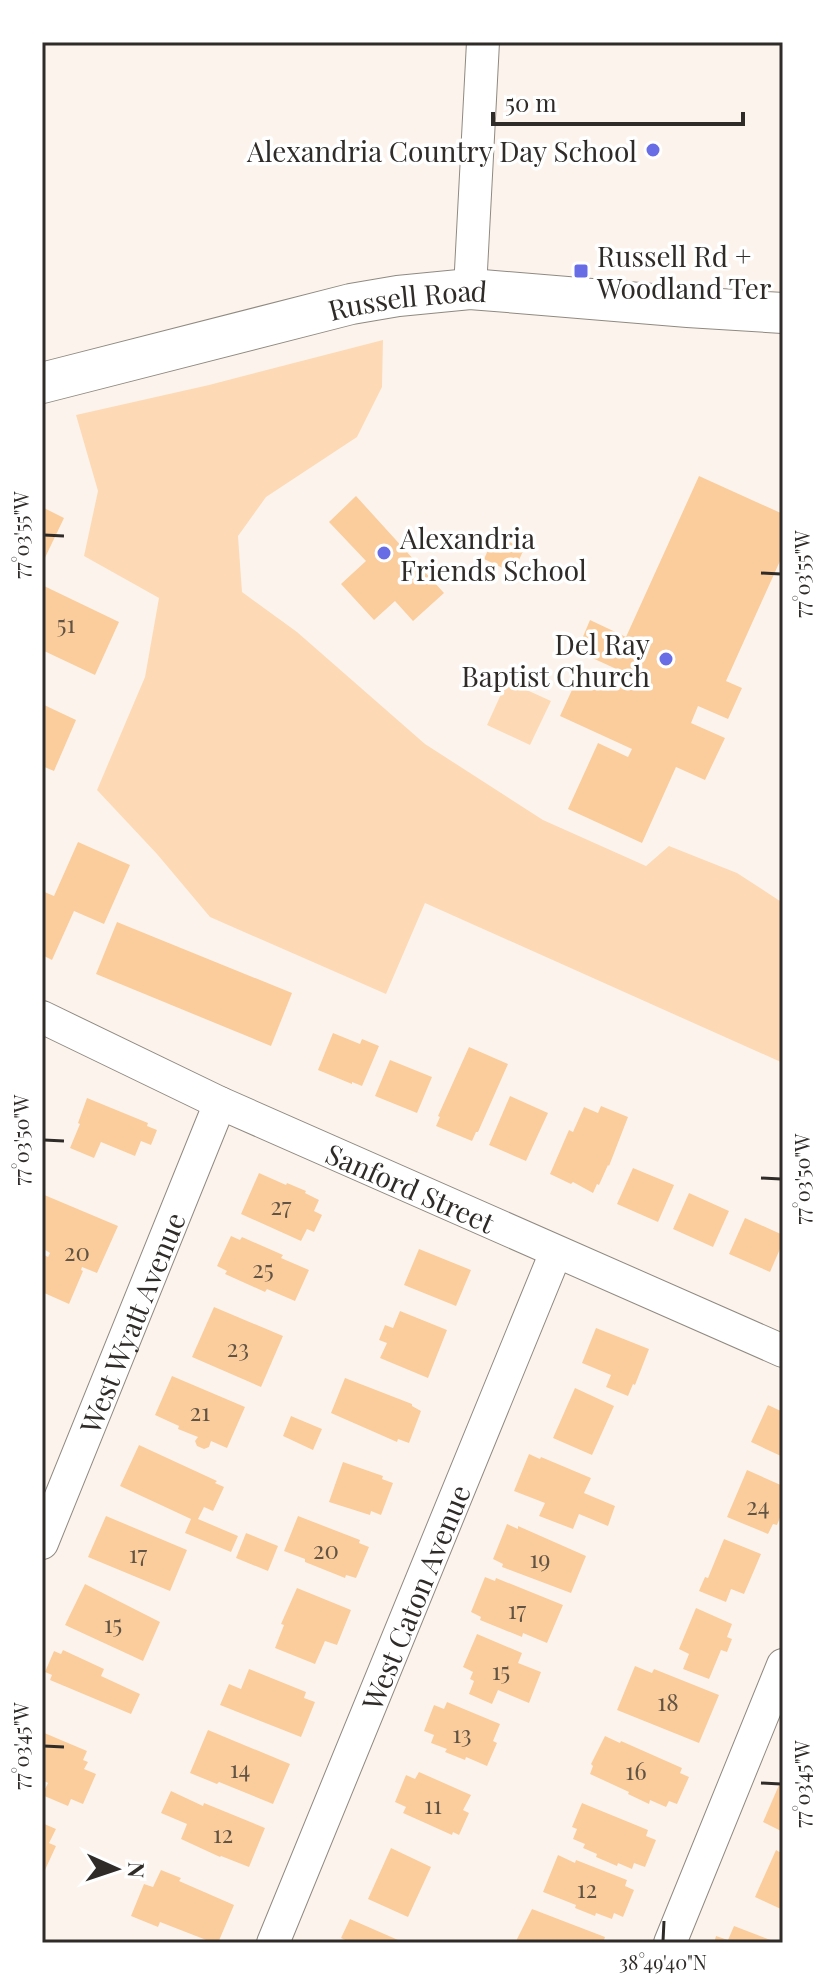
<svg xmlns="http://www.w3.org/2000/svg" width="825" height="1985" font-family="'Playfair Display',serif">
<rect width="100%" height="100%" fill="#fcf4ec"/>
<!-- green -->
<g fill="#fddab5">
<path d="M383,340L382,387L357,437L266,497L238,536L242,592L297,632L425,744L543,820L646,866L669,846L737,873L783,903V1063L425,903L386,994L210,917L157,854L97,790L145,677L159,598L84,556L98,491L76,415L209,385Z"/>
<path d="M507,681L551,701L530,745L487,725Z"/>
</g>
<!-- building -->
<g fill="#fbcd9c">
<path d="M699,476L783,514V562L780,561L726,681L742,688L728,719L698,706L691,723L725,738L705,780L676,767L642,843L568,809L598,743L628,757L632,749L560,716L582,668L631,690L636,678L577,651L590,620L626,637Z"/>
<path d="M356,496L444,593L413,621L395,601L374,620L341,584L366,561L329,522Z"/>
<path d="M42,507L64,518L42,564Z"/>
<path d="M495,535L524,549L513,573L484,559Z"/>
<path d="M42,585L119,622L95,675L42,650Z"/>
<path d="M42,704L76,720L54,771L42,766Z"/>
<path d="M78,842L130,865L104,924L74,911L52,960L42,955V891L54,896Z"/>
<path d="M117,922L292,993L271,1046L96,974Z"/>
<path d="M333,1033L360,1044L362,1039L379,1046L362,1086L352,1082V1084L318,1070Z"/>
<path d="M469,1047L508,1064L478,1132H476L472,1141L436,1126L440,1117L438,1116Z"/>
<path d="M390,1060L432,1077L417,1113L375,1096Z"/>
<path d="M510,1096L548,1113L526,1161L489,1145Z"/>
<path d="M87,1098L148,1123L147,1126L157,1130L151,1145L141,1141L135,1156L101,1142L94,1158L70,1148L80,1124L78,1123Z"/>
<path d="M601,1106L628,1117L609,1166L608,1165L599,1185L597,1184L593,1193L573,1182L571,1184L550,1174L569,1130L573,1132L584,1107L598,1113Z"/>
<path d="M633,1168L674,1185L658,1222L617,1204Z"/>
<path d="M259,1173L286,1185L287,1183L306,1191L305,1193L319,1200L314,1211L322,1215L314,1232L307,1229L301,1241L241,1214Z"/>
<path d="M689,1193L729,1211L713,1247L673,1229Z"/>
<path d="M42,1194L118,1226L97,1273L82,1267L81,1270L83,1271L69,1304L42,1292V1260L44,1255L48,1257L50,1253L42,1248Z"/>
<path d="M745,1218L783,1235V1242L770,1272L729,1254Z"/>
<path d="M231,1236L240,1240L242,1237L283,1255L281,1258L309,1270L295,1301L267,1289L265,1292L225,1274L227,1271L217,1266Z"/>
<path d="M419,1249L471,1270L456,1306L404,1285Z"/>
<path d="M214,1307L283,1336L261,1387L192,1357Z"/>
<path d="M400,1311L447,1330L428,1378L380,1358L387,1343L379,1340L385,1325L393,1328Z"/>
<path d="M596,1328L649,1349L635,1385L633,1384L628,1396L606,1387L611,1375L582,1363Z"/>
<path d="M172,1376L245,1407L227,1448L211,1441L209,1447L204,1449L197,1446L195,1441L198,1437L178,1429L179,1426L155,1415Z"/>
<path d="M345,1378L412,1404V1406L421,1411L409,1443L398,1439L397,1442L331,1413Z"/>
<path d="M575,1388L614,1406L592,1455L553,1438Z"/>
<path d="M768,1405L783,1412V1457L751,1442Z"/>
<path d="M291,1416L322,1429L313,1450L283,1436Z"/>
<path d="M139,1445L217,1481L215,1483L224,1487L213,1511L204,1507L198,1519L238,1536L231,1552L185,1533L191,1519L120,1486Z"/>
<path d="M529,1454L540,1459L541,1457L591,1478L584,1493L615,1506L608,1526L579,1514L573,1529L539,1516L545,1503L514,1491Z"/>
<path d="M343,1462L383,1476L382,1479L393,1483L381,1515L371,1511L370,1515L329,1502Z"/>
<path d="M747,1470L783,1486V1510L777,1525L773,1524L768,1534L727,1517Z"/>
<path d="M106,1516L187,1550L170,1591L88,1557Z"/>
<path d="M298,1516L360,1540L359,1543L369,1547L356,1578L346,1575L345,1578L305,1562V1559L284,1551Z"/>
<path d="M507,1524L518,1529V1526L586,1556L571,1593L502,1567L503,1564L493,1559Z"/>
<path d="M246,1533L278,1546L268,1571L236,1558Z"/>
<path d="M724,1539L761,1554L744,1594L731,1589L726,1602L699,1591L705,1577L708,1578Z"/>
<path d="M485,1577L495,1581L496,1578L563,1605L547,1643L523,1633L522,1637L480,1620L481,1617L471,1612Z"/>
<path d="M85,1584L160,1622L143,1661L65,1625Z"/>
<path d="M297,1588L351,1610L337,1645L325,1641L315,1664L275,1648L284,1625L281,1624Z"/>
<path d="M696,1608L732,1624L727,1637L732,1639L727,1652L721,1650L709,1679L683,1669L689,1654L679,1649Z"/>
<path d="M477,1634L522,1653L518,1663L541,1672L529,1703L498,1690L492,1704L469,1694L474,1681L470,1679L473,1672L463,1667Z"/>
<path d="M63,1650L104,1669L101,1676L140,1694L131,1714L50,1680L52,1675L45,1672L54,1651L61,1654Z"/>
<path d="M635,1666L652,1673L654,1669L719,1695L699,1743L617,1710Z"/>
<path d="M249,1669L306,1692L304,1698L315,1702L301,1737L220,1705L229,1684L241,1689Z"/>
<path d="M447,1702L500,1724L493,1741L497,1743L487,1766L466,1757L465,1760L445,1752L447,1749L431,1743L434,1735L424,1731L434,1705L444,1709Z"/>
<path d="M208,1730L290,1764L273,1804L219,1782L217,1784L190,1773Z"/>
<path d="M42,1732L87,1751L83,1760L88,1762L84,1769L96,1774L83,1804L71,1799L68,1806L42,1795L48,1783L42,1780Z"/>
<path d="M605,1736L620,1743L621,1741L682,1768L680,1773L689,1777L677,1804L669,1801L666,1807L650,1800L649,1804L628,1794L629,1792L590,1774L593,1766L591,1764Z"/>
<path d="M419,1772L471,1795L463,1810L469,1813L459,1835L453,1832L452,1835L403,1813L406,1807L395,1802L406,1775L415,1779Z"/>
<path d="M779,1785L783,1787V1832L763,1822Z"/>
<path d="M171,1791L203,1806L204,1803L265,1828L249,1867L221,1856L220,1857L181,1839L187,1824L161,1813Z"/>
<path d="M582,1803L648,1830L646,1836L656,1840L645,1867L634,1863L632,1869L618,1863L617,1866L596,1857L597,1854L583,1848L585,1844L573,1839L577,1829L572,1827Z"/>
<path d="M42,1823L56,1829L49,1843L56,1846L45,1870L42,1869Z"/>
<path d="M391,1848L431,1867L408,1917L368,1899Z"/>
<path d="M776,1850L783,1854V1910L755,1897Z"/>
<path d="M558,1855L575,1863L576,1860L627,1880L625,1886L634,1890L623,1917L614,1913L612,1919L596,1913L595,1916L575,1908L576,1905L543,1892Z"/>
<path d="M161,1870L181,1878L179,1881L234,1905L218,1943H214L160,1922L158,1927L131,1916L144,1884L153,1887Z"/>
<path d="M532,1909L605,1937L603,1943H515Z"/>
<path d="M350,1919L405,1943H352L341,1938Z"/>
<path d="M734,1926L778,1943H714L716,1936L728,1940Z"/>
</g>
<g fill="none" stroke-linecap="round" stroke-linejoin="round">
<defs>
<g id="minor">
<path d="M470,289L483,42"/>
<path id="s1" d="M42,1017L220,1103L783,1351"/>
<path id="s2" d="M42,1543L220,1103"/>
<path id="s3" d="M273,1943L556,1252"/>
<path d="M670,1943L783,1665"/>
</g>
<g id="tertiary">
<path id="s4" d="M42,383L351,304L398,296L470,289L688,307L783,313"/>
</g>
</defs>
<!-- minor casing -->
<use href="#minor" stroke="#908981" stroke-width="34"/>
<!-- tertiary casing -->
<use href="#tertiary" stroke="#908981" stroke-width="42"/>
<!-- minor -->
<use href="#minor" stroke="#fff" stroke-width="32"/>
<!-- tertiary -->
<use href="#tertiary" stroke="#fff" stroke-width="40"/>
</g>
<!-- ticks -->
<path fill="none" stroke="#2e2b28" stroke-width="3" d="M44,535L64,536M761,573L781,574M44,1140L64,1141M761,1178L781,1179M44,1746L64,1747M761,1783L781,1784M663,1941L664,1921"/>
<!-- markers -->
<g fill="#686de6" stroke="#fff" stroke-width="3">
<circle cx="653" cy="150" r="8"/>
<rect x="573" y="263" width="16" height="16" rx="4"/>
<circle cx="384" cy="553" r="8"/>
<circle cx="666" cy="659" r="8"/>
</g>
<g text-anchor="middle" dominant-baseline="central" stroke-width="7" stroke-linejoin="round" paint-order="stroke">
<!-- number labels -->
<g font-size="24" fill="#615445">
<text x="66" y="623">51</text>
<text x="281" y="1205">27</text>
<text x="77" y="1251">20</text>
<text x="263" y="1268">25</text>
<text x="238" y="1347">23</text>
<text x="200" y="1411">21</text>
<text x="758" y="1505">24</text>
<text x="326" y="1549">20</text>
<text x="138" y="1553">17</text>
<text x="540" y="1558">19</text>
<text x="517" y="1609">17</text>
<text x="113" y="1623">15</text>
<text x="501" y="1670">15</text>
<text x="668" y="1701">18</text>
<text x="462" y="1733">13</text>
<text x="240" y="1768">14</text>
<text x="636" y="1770">16</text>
<text x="433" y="1804">11</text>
<text x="223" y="1833">12</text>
<text x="587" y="1888">12</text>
</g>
<!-- poi labels -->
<g font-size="28" fill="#2e2b28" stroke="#fff" text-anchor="end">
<text x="637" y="150">Alexandria Country Day School</text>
<text x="597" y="255" text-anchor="start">Russell Rd +<tspan x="597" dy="32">Woodland Ter</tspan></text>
<text x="400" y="537" text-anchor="start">Alexandria<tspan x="400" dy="32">Friends School</tspan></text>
<text x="650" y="643">Del Ray<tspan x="650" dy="32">Baptist Church</tspan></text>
</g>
<!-- street labels -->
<g font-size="28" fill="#2e2b28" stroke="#fff">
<text stroke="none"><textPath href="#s4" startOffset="376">Russell Road</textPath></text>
<text stroke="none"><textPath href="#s1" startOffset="406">Sanford Street</textPath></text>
<text stroke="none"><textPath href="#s2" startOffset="238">West Wyatt Avenue</textPath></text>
<text stroke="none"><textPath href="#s3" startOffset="374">West Caton Avenue</textPath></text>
</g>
</g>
<!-- border -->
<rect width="825" height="1985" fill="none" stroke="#ffffff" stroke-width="88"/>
<!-- north arrow -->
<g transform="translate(116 1869) rotate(93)" stroke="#ffffff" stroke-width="6" paint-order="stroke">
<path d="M0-6L14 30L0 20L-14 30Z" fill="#2e2b28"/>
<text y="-12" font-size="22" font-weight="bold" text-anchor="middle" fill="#2e2b28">N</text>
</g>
<!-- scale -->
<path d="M493 112v12h250v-12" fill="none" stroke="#2e2b28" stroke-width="4"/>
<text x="505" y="112" font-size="24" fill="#2e2b28" stroke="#ffffff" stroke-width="6" paint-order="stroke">50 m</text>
<rect x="44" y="44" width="737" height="1897" fill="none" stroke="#2e2b28" stroke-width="3"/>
<g font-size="20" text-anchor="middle" fill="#2e2b28">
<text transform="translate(22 535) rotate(-90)" y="7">77°03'55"W</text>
<text transform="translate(803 574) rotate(-90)" y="7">77°03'55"W</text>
<text transform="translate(22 1140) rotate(-90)" y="7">77°03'50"W</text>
<text transform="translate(803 1179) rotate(-90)" y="7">77°03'50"W</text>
<text transform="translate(22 1746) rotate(-90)" y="7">77°03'45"W</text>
<text transform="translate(803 1784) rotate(-90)" y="7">77°03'45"W</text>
<text x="663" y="1970">38°49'40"N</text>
</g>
</svg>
